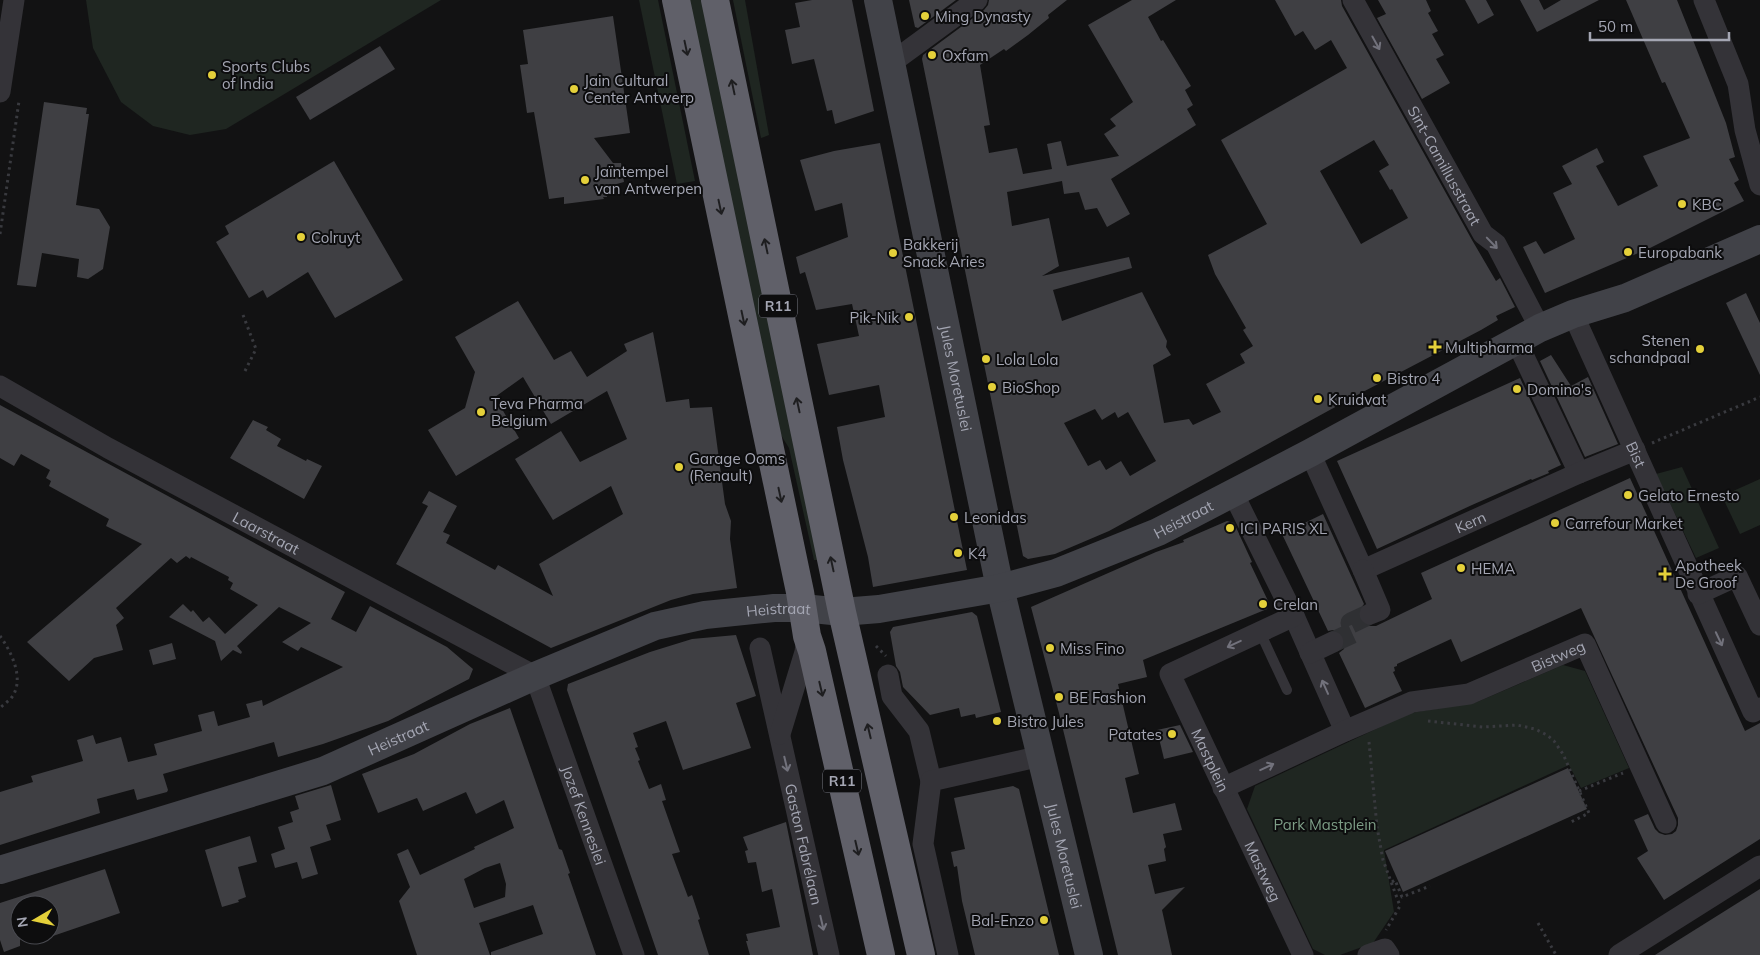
<svg xmlns="http://www.w3.org/2000/svg" width="1760" height="955" font-family="Mulish,sans-serif">
<rect width="100%" height="100%" fill="#121213"/>
<!-- green -->
<g fill="#1f2621">
<path d="M86,0H441L226,129L190,135L153,126L121,102L93,48Z"/>
<path d="M639,0H658L695,181L677,184Z"/>
<path d="M688,0H705L821,560H814L789,448L779,432Z"/>
<path d="M733,0H745L769,135L761,138Z"/>
<path d="M1682,467L1719,548L1696,558L1656,474Z"/>
<path d="M1760,479V525L1740,534L1722,496Z"/>
<path d="M1563,665L1585,671L1629,768L1581,788L1569,765L1384,850L1394,912L1373,943L1340,955H1325L1313,949L1247,809L1255,786L1410,713L1477,702Z"/>
</g>
<!-- building -->
<g fill="#3f3f43" fill-rule="evenodd">
<path d="M812,0H852L874,111L835,124L832,110L827,111L814,59L792,64L785,30L800,27L795,3Z"/>
<path d="M909,0H956L918,28L915,27Z"/>
<path d="M989,0H1067L1048,15L1049,18L1028,35L1006,51L1004,49L980,65L990,125L984,126L989,153L1017,148L1023,174L1052,169L1047,144L1061,141L1067,166L1119,156L1104,134L1116,126L1110,119L1133,102L1088,25L1132,0H1176L1148,17L1161,41L1163,40L1191,86L1185,90L1193,105L1187,109L1196,125L1111,179L1130,214L1107,227L1097,208L1085,210L1079,192L1064,194L1062,181L1007,192L1012,226L1049,218L1059,266L1042,276L1129,257L1132,268L1053,290L1062,321L1142,292L1167,341L1166,347L1171,355L1153,365L1164,423L1189,419L1193,425L1221,412L1206,384L1245,363L1240,354L1253,346L1243,330L1246,328L1215,274L1208,255L1267,224L1221,140L1347,68L1331,40L1315,50L1303,31L1295,36L1275,0H1341L1342,6L1472,240L1496,281L1500,278L1515,307L1496,316L1498,320L1481,330L1359,394L1109,531L1055,554L1028,559L1023,556L922,59L923,55L984,10L988,5ZM1374,140L1389,165L1379,171L1390,190L1392,189L1408,218L1361,244L1320,171ZM1095,409L1102,420L1115,412L1118,418L1128,412L1156,461L1130,476L1121,461L1106,470L1100,460L1088,466L1064,423Z"/>
<path d="M1378,0H1426L1431,11L1428,13L1438,31L1432,34L1444,55L1436,59L1450,83L1422,99L1377,18L1386,14Z"/>
<path d="M1465,0H1486L1494,15L1478,24Z"/>
<path d="M1520,0H1539L1544,10L1561,0H1599L1537,32Z"/>
<path d="M1626,0H1677L1726,123L1735,157L1729,159L1739,180L1734,183L1744,201L1650,248L1545,293L1523,247L1536,241L1544,254L1575,239L1553,193L1572,184L1562,166L1597,148L1604,162L1596,166L1618,206L1658,186L1643,156L1690,138L1665,82L1662,83Z"/>
<path d="M613,16L630,133L594,138L613,163H621L624,182L613,185L614,189L606,191L607,197H603L604,199L564,204V197L549,199L534,112L527,113L520,65L528,64L523,30Z"/>
<path d="M380,46L395,69L310,120L296,97Z"/>
<path d="M44,102L87,108L86,114H89L76,205L99,209L110,227L103,269L88,279L77,277L79,259L42,253L36,287L17,285Z"/>
<path d="M880,143L967,570L873,587L868,557L843,460L837,427L885,417L879,385L829,395L817,344L859,336L852,304L816,310L805,272L800,274L796,257L848,237L842,203L815,211L800,160L834,151Z"/>
<path d="M334,161L403,280L335,318L308,272L267,298L263,290L249,298L216,242L229,234L225,226Z"/>
<path d="M1746,293L1760,323V375L1726,303Z"/>
<path d="M518,301L554,360L571,351L587,377L627,351L624,344L653,332L666,402L689,399L690,408L712,407L725,504L731,521L730,539L737,588L693,594L671,600L551,648L396,564L428,506L422,503L429,491L457,506L443,532L450,535L446,543L495,570L498,565L553,596L539,564L623,514L611,486L553,520L515,459L561,431L580,462L627,439L607,391L551,424L523,377L495,397L519,438L456,476L428,430L465,408L475,372L455,337Z"/>
<path d="M1551,355L1571,386L1588,377L1618,444L1585,457L1540,361Z"/>
<path d="M1520,378L1561,465L1548,471L1549,473L1532,480L1531,479L1472,505L1377,549L1337,461Z"/>
<path d="M0,405L345,592L331,619L356,632L370,606L447,647L473,669L469,679L388,721L323,744L278,757L274,742L163,774L168,790L167,792L137,800L134,789L97,799L100,813L0,845V792L33,782L31,776L83,761L77,740L93,735L96,744L121,737L128,762L157,755L154,744L202,731L198,715L214,711L218,726L250,717L246,704L262,700L263,706L343,667L301,647L298,651L282,642L311,623L279,607L237,646L242,652L241,654L233,650L221,661L215,641L169,617L183,604L191,612L193,610L203,622L209,617L225,634L258,605L230,589L233,583L228,580L229,577L191,557L190,559L186,556L177,563L171,558L116,608L124,618L116,625L123,650L94,658L69,681L27,642L142,544L106,526L109,519L49,486L51,481L46,478L50,470L21,454L14,466L0,458Z"/>
<path d="M253,420L268,427L266,430L281,439L277,446L306,461L307,459L322,466L304,499L230,458Z"/>
<path d="M1630,478L1745,731L1760,723V839L1664,900L1637,858L1648,851L1634,820L1648,814L1655,829L1659,833L1665,835L1672,834L1676,831L1678,825V818L1581,608L1461,662L1451,639L1397,664V666L1394,667L1395,671L1393,672L1402,691L1365,708L1339,653L1344,649L1345,643L1344,637L1340,631L1333,630L1328,631L1282,534L1323,514L1364,604L1358,612L1359,619L1363,624L1368,626H1376L1432,599L1421,573Z"/>
<path d="M1227,521L1234,523L1252,562L1250,563L1269,603L1267,609L1143,660L1147,677L1118,684L1139,774L1125,778L1133,813L1175,803L1182,830L1163,834L1166,847L1164,849L1166,861L1148,865L1155,894L1185,887L1162,910L1172,955H1118L1059,713L1031,607L1156,552L1184,542L1183,540Z"/>
<path d="M972,612L977,616L1001,712L976,718L975,714L961,717L959,708L930,715L903,687L900,672L896,666L890,632L893,627Z"/>
<path d="M736,635L756,696L736,703L751,748L683,770L666,721L633,733L638,747L635,748L640,760L638,761L649,789L661,784L666,800L662,801L680,852L672,854L688,897L692,895L700,919L698,920L709,955H658L567,690L568,684L650,652L692,639Z"/>
<path d="M172,643L176,659L153,665L149,650Z"/>
<path d="M510,708L559,849L562,850L570,873L568,874L596,955H491V952L543,934L533,905L479,923L490,955H417L399,901L410,887L397,854L408,849L420,875L475,849L474,847L514,828L504,800L476,814L466,792L423,811L417,798L378,813L362,774L414,754L470,724ZM500,863L506,884L505,897L474,908L464,879L485,868Z"/>
<path d="M1180,725L1193,752L1164,759L1157,730Z"/>
<path d="M1568,768L1587,809L1403,892L1385,851Z"/>
<path d="M331,785L341,820L326,825L331,840L310,847L318,874L302,879L297,862L275,868L271,854L285,849L278,827L293,822L290,812L299,809L295,796Z"/>
<path d="M1013,786L1019,789L1059,955H975L962,901L957,866L954,867L951,852L965,849L954,798Z"/>
<path d="M786,822L813,955H750L746,941H748L746,934L780,927L772,889L762,892L756,862L748,863L745,851L748,850L743,837Z"/>
<path d="M250,836L257,862L238,867L246,897L238,900L239,902L222,907L205,850Z"/>
<path d="M105,869L120,913L50,937V905H20V946L4,952L0,940V903Z"/>
<path d="M1760,889V955H1655L1677,941Z"/>
</g>
<g fill="none" stroke-linecap="round" stroke-linejoin="round">
<!-- street-tunnel -->
<path stroke="#2f3033" stroke-width="21" stroke-dasharray="21 11" stroke-linecap="butt" d="M1333,642L1355,632L1351,623L1370,614"/>
<!-- path -->
<g stroke="#393a3f" stroke-width="3" stroke-dasharray="2.5 4" stroke-linecap="butt">
<path d="M0,234L19,101"/>
<path d="M243,315L256,349L244,373"/>
<path d="M1652,443L1760,397"/>
<path d="M0,636C11,651 25,679 12,697C9,701 4,704 0,708"/>
<path d="M876,646L886,656"/>
<path d="M1428,721L1483,727L1517,725L1535,729L1547,735L1554,741L1563,754L1589,813L1569,823"/>
<path d="M1369,742L1377,827L1383,860L1400,906L1386,930"/>
<path d="M1579,791L1623,773"/>
<path d="M1392,882L1395,880L1402,897L1430,886"/>
<path d="M1538,923L1556,955"/>
</g>
<!-- lane -->
<path stroke="#343338" stroke-width="10" d="M1260,632L1287,690"/>
<!-- street -->
<g stroke="#343338" stroke-width="21">
<path id="s1" d="M1353,0L1483,234L1496,244L1540,328"/>
<path d="M1704,0L1738,84L1745,130L1760,185"/>
<path d="M891,63L977,0"/>
<path d="M0,92L14,0"/>
<path id="s2" d="M1573,314L1753,712L1760,708"/>
<path d="M1516,340L1579,473"/>
<path id="s3" d="M0,386L108,448L535,676L634,955"/>
<path id="s4" d="M1310,453L1363,570L1579,473L1635,450"/>
<path d="M1233,493L1294,616L1345,731"/>
<path d="M1363,570L1380,610L1370,614"/>
<path d="M1698,594L1737,576L1760,625"/>
<path id="s5" d="M1294,616L1170,674L1303,955"/>
<path id="s6" d="M760,648L829,955"/>
<path d="M1310,653L1333,642"/>
<path d="M888,675L892,696L919,731L931,781"/>
<path d="M780,734L805,652L807,636"/>
<path id="s7" d="M1223,788L1345,731L1412,702L1469,694L1585,644L1666,823"/>
<path d="M948,955L923,844L931,781L1041,756"/>
<path d="M1368,955L1385,949L1389,955"/>
<path d="M1619,955L1760,866"/>
</g>
<!-- secondary -->
<g stroke="#414248" stroke-width="28">
<path id="s8" d="M878,0L1000,588L1089,955"/>
<path id="s9" d="M0,870L323,771L535,676L655,626L705,615L774,608H803L842,612L879,609L1000,588L1056,573L1158,532L1310,453L1540,328L1573,314L1625,298L1760,239"/>
</g>
<!-- highway -->
<g stroke="#606069" stroke-width="28">
<path d="M676,0L800,592L807,636L812,651L881,955"/>
<path d="M715,0L842,612L921,955"/>
</g>
</g>
<!-- one-way arrows -->
<defs><path id="oneway-shaft" d="M-6 0H5M1.5-3L5.5 0L1.5 3" fill="none" stroke-width="1.6" stroke-linecap="round" stroke-linejoin="round" transform="scale(1.25)"/></defs>
<g stroke="#72727c">
<use href="#oneway-shaft" transform="translate(1376 43) rotate(61)"/>
<use href="#oneway-shaft" transform="translate(1492 243) rotate(46)"/>
<use href="#oneway-shaft" transform="translate(1719 639) rotate(65)"/>
<use href="#oneway-shaft" transform="translate(1234 644) rotate(155)"/>
<use href="#oneway-shaft" transform="translate(1325 687) rotate(-114)"/>
<use href="#oneway-shaft" transform="translate(786 764) rotate(77)"/>
<use href="#oneway-shaft" transform="translate(1267 767) rotate(-25)"/>
<use href="#oneway-shaft" transform="translate(822 923) rotate(77)"/>
</g>
<g stroke="#1e1e20">
<use href="#oneway-shaft" transform="translate(686 48) rotate(78)"/>
<use href="#oneway-shaft" transform="translate(733 87) rotate(-102)"/>
<use href="#oneway-shaft" transform="translate(720 207) rotate(78)"/>
<use href="#oneway-shaft" transform="translate(766 246) rotate(-102)"/>
<use href="#oneway-shaft" transform="translate(743 318) rotate(78)"/>
<use href="#oneway-shaft" transform="translate(798 405) rotate(-102)"/>
<use href="#oneway-shaft" transform="translate(780 495) rotate(78)"/>
<use href="#oneway-shaft" transform="translate(832 564) rotate(-102)"/>
<use href="#oneway-shaft" transform="translate(821 689) rotate(77)"/>
<use href="#oneway-shaft" transform="translate(869 731) rotate(-103)"/>
<use href="#oneway-shaft" transform="translate(857 848) rotate(77)"/>
</g>
<!-- markers -->
<g fill="#e4d03a" stroke="#0d0d0e" stroke-width="2">
<circle cx="925" cy="16" r="5"/>
<circle cx="932" cy="55" r="5"/>
<circle cx="212" cy="75" r="5"/>
<circle cx="574" cy="89" r="5"/>
<circle cx="585" cy="180" r="5"/>
<circle cx="1682" cy="204" r="5"/>
<circle cx="301" cy="237" r="5"/>
<circle cx="1628" cy="252" r="5"/>
<circle cx="893" cy="253" r="5"/>
<circle cx="909" cy="317" r="5"/>
<path d="M1432.5 339.5h5v5h5v5h-5v5h-5v-5h-5v-5h5z"/>
<circle cx="1700" cy="349" r="5"/>
<circle cx="986" cy="359" r="5"/>
<circle cx="1377" cy="378" r="5"/>
<circle cx="992" cy="387" r="5"/>
<circle cx="1517" cy="389" r="5"/>
<circle cx="1318" cy="399" r="5"/>
<circle cx="481" cy="412" r="5"/>
<circle cx="679" cy="467" r="5"/>
<circle cx="1628" cy="495" r="5"/>
<circle cx="954" cy="517" r="5"/>
<circle cx="1555" cy="523" r="5"/>
<circle cx="1230" cy="528" r="5"/>
<circle cx="958" cy="553" r="5"/>
<circle cx="1461" cy="568" r="5"/>
<path d="M1662.5 566.5h5v5h5v5h-5v5h-5v-5h-5v-5h5z"/>
<circle cx="1263" cy="604" r="5"/>
<circle cx="1050" cy="648" r="5"/>
<circle cx="1059" cy="697" r="5"/>
<circle cx="997" cy="721" r="5"/>
<circle cx="1172" cy="734" r="5"/>
<circle cx="1044" cy="920" r="5"/>
</g>
<g text-anchor="middle" dominant-baseline="central" stroke-width="4" stroke-linejoin="round" paint-order="stroke">
<!-- shield labels -->
<g fill="#0d0d0e" stroke="#777882" stroke-width="1">
<rect x="759" y="294.5" width="38" height="23" rx="4"/>
<rect x="823" y="769.5" width="38" height="23" rx="4"/>
</g>
<g font-size="14" font-weight="bold" fill="#a4a6b3">
<text x="778" y="306">R11</text>
<text x="842" y="781">R11</text>
</g>
<!-- poi labels -->
<g font-size="15" fill="#a4a6b3" stroke="#0d0d0e" text-anchor="start">
<text x="935" y="16">Ming Dynasty</text>
<text x="942" y="55">Oxfam</text>
<text x="222" y="66">Sports Clubs<tspan x="222" dy="17">of India</tspan></text>
<text x="584" y="80">Jain Cultural<tspan x="584" dy="17">Center Antwerp</tspan></text>
<text x="595" y="171">Jaïntempel<tspan x="595" dy="17">van Antwerpen</tspan></text>
<text x="1692" y="204">KBC</text>
<text x="311" y="237">Colruyt</text>
<text x="903" y="244">Bakkerij<tspan x="903" dy="17">Snack Aries</tspan></text>
<text x="1638" y="252">Europabank</text>
<text x="899" y="317" text-anchor="end">Pik-Nik</text>
<text x="1690" y="340" text-anchor="end">Stenen<tspan x="1690" dy="17">schandpaal</tspan></text>
<text x="1445" y="347">Multipharma</text>
<text x="996" y="359">Lola Lola</text>
<text x="1387" y="378">Bistro 4</text>
<text x="1002" y="387">BioShop</text>
<text x="1527" y="389">Domino's</text>
<text x="1328" y="399">Kruidvat</text>
<text x="491" y="403">Teva Pharma<tspan x="491" dy="17">Belgium</tspan></text>
<text x="689" y="458">Garage Ooms<tspan x="689" dy="17">(Renault)</tspan></text>
<text x="1638" y="495">Gelato Ernesto</text>
<text x="964" y="517">Leonidas</text>
<text x="1565" y="523">Carrefour Market</text>
<text x="1240" y="528">ICI PARIS XL</text>
<text x="968" y="553">K4</text>
<text x="1675" y="565">Apotheek<tspan x="1675" dy="17">De Groof</tspan></text>
<text x="1471" y="568">HEMA</text>
<text x="1273" y="604">Crelan</text>
<text x="1060" y="648">Miss Fino</text>
<text x="1069" y="697">BE Fashion</text>
<text x="1007" y="721">Bistro Jules</text>
<text x="1162" y="734" text-anchor="end">Patates</text>
<text x="1034" y="920" text-anchor="end">Bal-Enzo</text>
</g>
<!-- street labels -->
<g font-size="15" fill="#a4a6b3" stroke="#0d0d0e">
<text stroke="none"><textPath href="#s1" startOffset="189">Sint-Camillusstraat</textPath></text>
<text stroke="none"><textPath href="#s8" startOffset="386">Jules Moretuslei</textPath></text>
<text stroke="none"><textPath href="#s2" startOffset="154">Bist</textPath></text>
<text stroke="none"><textPath href="#s9" startOffset="1245">Heistraat</textPath></text>
<text stroke="none"><textPath href="#s4" startOffset="246">Kern</textPath></text>
<text stroke="none"><textPath href="#s3" startOffset="304">Laarstraat</textPath></text>
<text stroke="none"><textPath href="#s9" startOffset="825">Heistraat</textPath></text>
<text stroke="none"><textPath href="#s7" startOffset="362">Bistweg</textPath></text>
<text stroke="none"><textPath href="#s9" startOffset="420">Heistraat</textPath></text>
<text stroke="none"><textPath href="#s5" startOffset="232">Mastplein</textPath></text>
<text stroke="none"><textPath href="#s3" startOffset="756">Jozef Kenneslei</textPath></text>
<text stroke="none"><textPath href="#s6" startOffset="201">Gaston Fabrélaan</textPath></text>
<text stroke="none"><textPath href="#s8" startOffset="876">Jules Moretuslei</textPath></text>
<text stroke="none"><textPath href="#s5" startOffset="355">Mastweg</textPath></text>
</g>
<!-- park labels -->
<g font-size="15" fill="#7d9d86" stroke="#0d0d0e">
<text x="1325" y="824">Park Mastplein</text>
</g>
</g>
<!-- north arrow -->
<g transform="translate(35 920) rotate(261)"><circle r="24" fill="#0d0d0e" stroke="#494a50"/>
<path d="M0-4L9 19L0 12L-9 19Z" fill="#e4d03a"/>
<text y="-8" font-size="14" font-weight="bold" text-anchor="middle" fill="#a4a6b3">N</text>
</g>
<!-- scale -->
<path d="M1590 32v8h139v-8" fill="none" stroke="#a4a6b3" stroke-width="2.5"/>
<text x="1598" y="32" font-size="15" fill="#a4a6b3" stroke="#0d0d0e" stroke-width="4" paint-order="stroke">50 m</text>
</svg>
